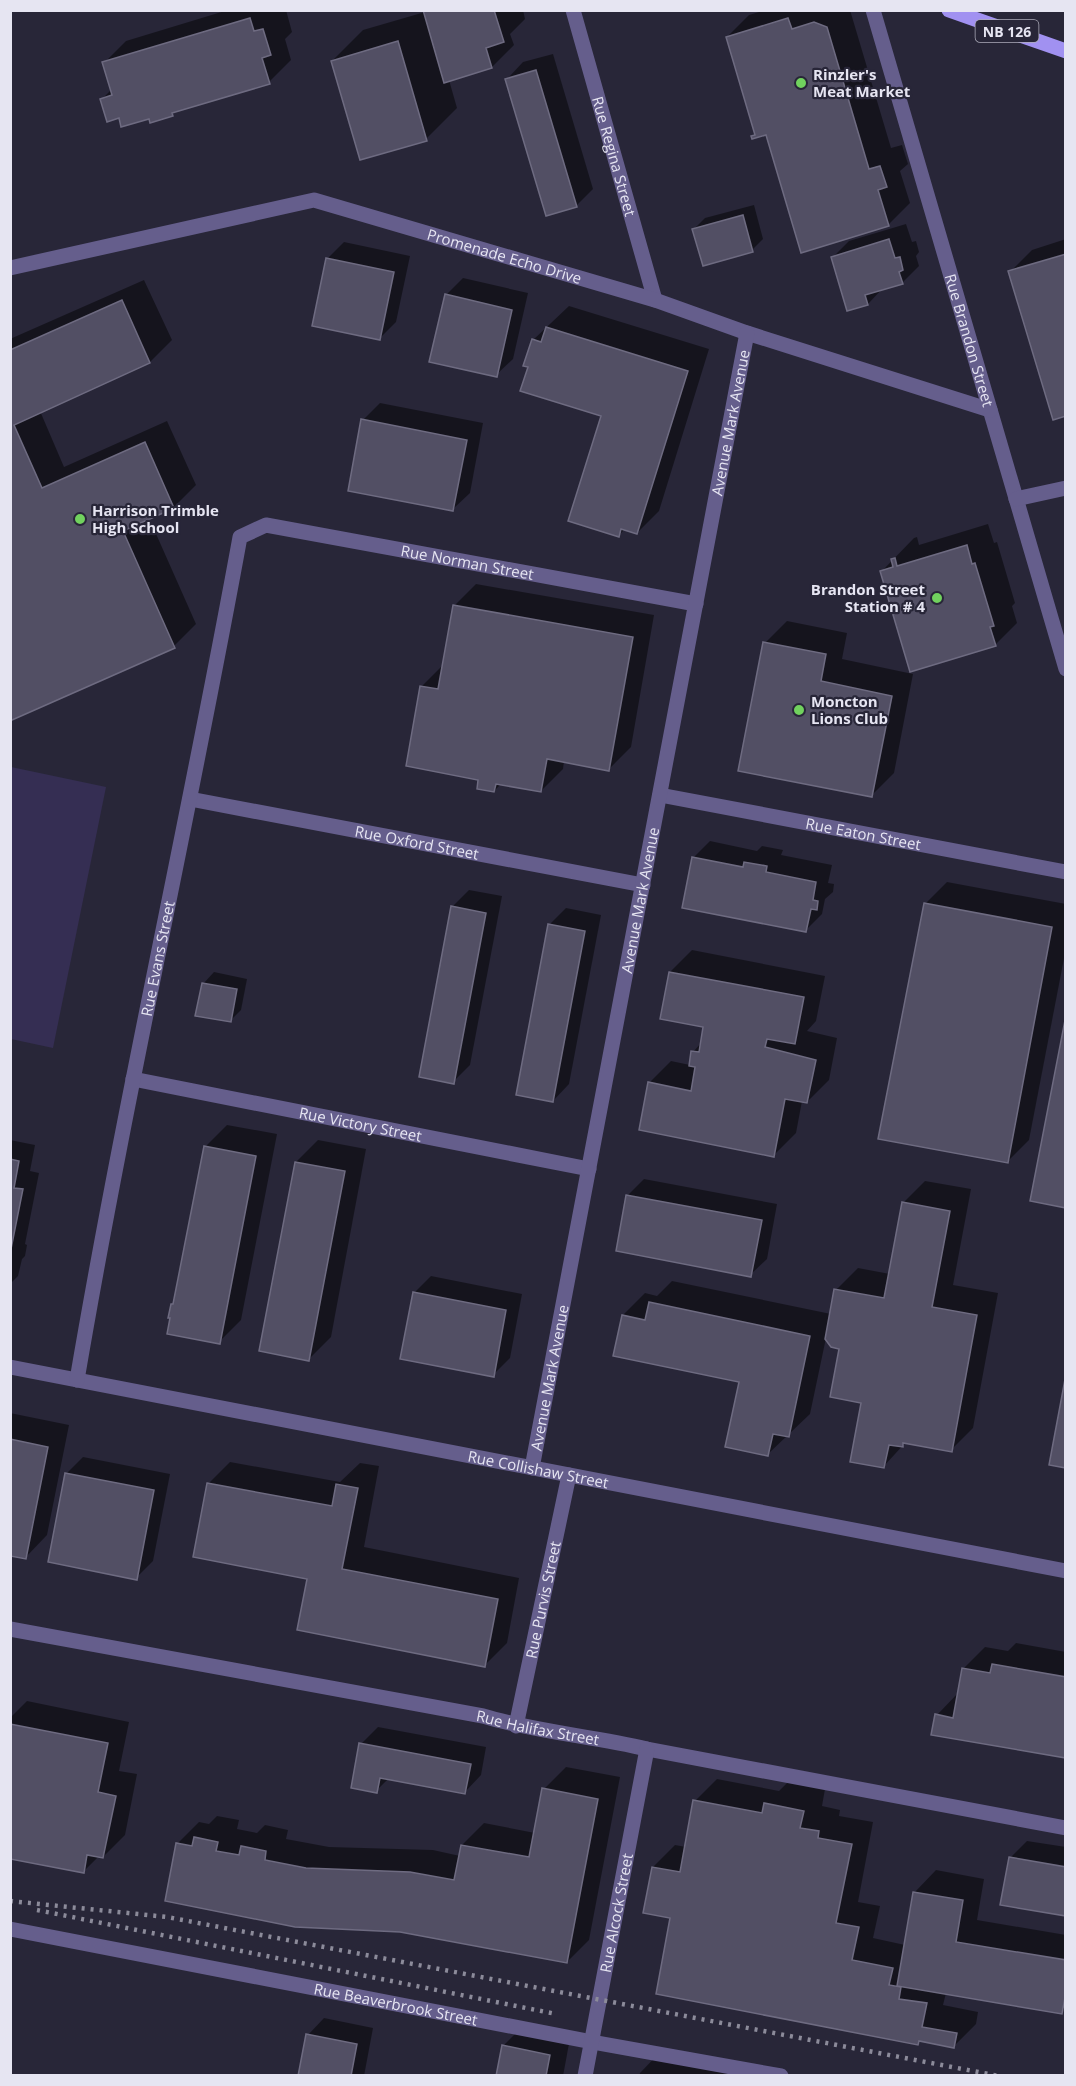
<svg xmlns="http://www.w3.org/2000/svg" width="1076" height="2086" font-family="'Open Sans',sans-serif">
<rect width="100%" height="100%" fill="#282638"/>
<!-- green -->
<path fill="#352e53" d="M11,767L106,787L53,1048L11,1039Z"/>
<!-- shadow -->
<g fill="#0007">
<path d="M228,10H286L292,32L285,39L291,60L269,82L177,110L172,114L150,117H120L102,99L112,89L104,63L126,41Z"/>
<path d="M425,10H523L525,19L510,34L514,45L492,67L449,80L457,108L426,139L332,61L363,30L425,12Z"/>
<path d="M766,10H850L891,148L902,145L908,164L900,171L910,203L888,225L767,133L753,136L756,133L727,37L749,15Z"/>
<path d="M553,54L593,189L576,206L507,79L523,62Z"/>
<path d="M754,205L763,239L752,250L694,229L705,218Z"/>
<path d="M906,224L912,242L916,241L919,252L916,256L919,266L902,283L883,288L868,304L833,257L849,241Z"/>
<path d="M1066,239V414L1010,272L1032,250Z"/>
<path d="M344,242L410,256L396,322L379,339L327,259Z"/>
<path d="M463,278L528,293L513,359L496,375L446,295Z"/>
<path d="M144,280L172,340L150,362L40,411L64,467L167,421L196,485L174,507L149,518L196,624L174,646L13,718L10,713V339Z"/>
<path d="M569,306L709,349L659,511L637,533L625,529L619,535L603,415L533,340Z"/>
<path d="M380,403L483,423L470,493L453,509L363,420Z"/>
<path d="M988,524L994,543L997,542L1015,603L1012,606L1017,623L995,645L882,571L914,538L917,537L919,545Z"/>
<path d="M476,584L654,615L631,747L609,769L564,761L563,769L541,791L501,784L494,791L480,778L422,686L444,664L454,606Z"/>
<path d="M787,621L847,633L842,659L913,674L894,773L872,795L765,643Z"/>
<path d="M710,841L757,851L762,846L783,850L781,855L832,865L828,883L834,884L833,892L825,899L822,914L806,930L693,858Z"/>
<path d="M947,882L1066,904V948L1029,1140L1007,1162L925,904Z"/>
<path d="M469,890L502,896L470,1065L453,1082L452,907Z"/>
<path d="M566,908L601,915L569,1084L553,1101L549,925Z"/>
<path d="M692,950L825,976L816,1021L807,1031L837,1038L829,1080L807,1102L802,1101L796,1133L774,1155L649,1083L671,1061L690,1065L693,1052L702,1042L705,1026L670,972Z"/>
<path d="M214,972L247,979L241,1010L230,1021L203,984Z"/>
<path d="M227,1125L277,1134L241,1320L219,1342L172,1305L175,1302L205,1147Z"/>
<path d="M10,1140L35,1145L30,1171L39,1173L25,1244L27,1245L25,1256L22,1259L18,1276L10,1284Z"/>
<path d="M318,1140L366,1149L331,1337L309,1359L261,1350L296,1162Z"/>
<path d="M644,1179L777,1204L767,1259L750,1275L628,1195Z"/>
<path d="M925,1181L971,1189L953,1285L998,1293L973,1428L951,1450L906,1442L884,1466L862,1402L841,1347L826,1338L810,1414L768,1454L740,1380L623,1315L645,1293L657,1296L672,1281L831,1314L836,1290L858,1268L890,1274L903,1203Z"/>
<path d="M431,1276L522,1294L510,1358L493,1375L414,1293Z"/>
<path d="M10,1413L69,1425L47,1535L25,1558L10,1555Z"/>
<path d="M83,1457L170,1474L153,1561L136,1578L66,1474Z"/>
<path d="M230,1462L340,1482L360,1463L379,1466L364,1547L519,1578L507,1643L485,1665L308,1578L208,1484Z"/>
<path d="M1016,1643L1066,1652V1757L937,1715L959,1692L963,1669L985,1647L1008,1651Z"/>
<path d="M27,1701L129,1722L119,1771L137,1774L125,1835L103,1857L99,1856L84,1871L10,1857V1718Z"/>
<path d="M378,1727L486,1747L481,1775L465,1792L389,1778L376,1791L361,1744Z"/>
<path d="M566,1767L620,1777L589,1940L567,1962L177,1844L199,1822L209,1824L217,1816L239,1820L237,1829L257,1833L265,1825L288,1830L286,1839L329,1847L433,1850L460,1856L462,1845L484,1823L535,1833L544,1789Z"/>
<path d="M717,1779L779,1791L788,1782L825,1789L822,1806L840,1810L839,1816L873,1822L858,1902L880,1906L873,1938L905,1945L914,1893L936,1870L984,1879L977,1920L1066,1935V2008L1061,2012L946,1993L943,2005L978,2012L976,2024L954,2046L922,2040L918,2044L672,1917L653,1867L675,1845L686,1847L695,1801Z"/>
<path d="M1027,1841L1066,1847V1915L1010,1858Z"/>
<path d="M324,2018L373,2028L364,2076H300L308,2035Z"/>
<path d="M525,2024L571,2033L563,2076H497L503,2046Z"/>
<path d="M662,2050L793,2076H639L640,2073Z"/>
</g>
<!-- building -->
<g fill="#524f64" stroke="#6e6b81" stroke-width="1.5">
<path d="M423,10H494L504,42L486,48L492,68L444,83Z"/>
<path d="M250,18L254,31L263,29L271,55L262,58L270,84L172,113L173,116L150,123L149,119L121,127L119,118L107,122L100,99L112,95L102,62Z"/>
<path d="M788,18L792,29L814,22L827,27L869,169L880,166L887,187L878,190L889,226L801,253L766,135L752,139L751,136L755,135L726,37Z"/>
<path d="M398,41L427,141L360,160L331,61Z"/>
<path d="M536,70L577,207L546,216L505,79Z"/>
<path d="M743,215L753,252L703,266L692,229Z"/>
<path d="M889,239L895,258L900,257L903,270L899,272L903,284L865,295L868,305L847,311L831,257Z"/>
<path d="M1066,254V416L1053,420L1008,271Z"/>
<path d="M326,258L394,272L380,340L312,326Z"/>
<path d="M445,294L512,310L497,377L429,362Z"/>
<path d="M122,300L150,363L14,425L42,488L145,442L174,508L123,531L175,648L12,720L10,717V350Z"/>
<path d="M546,327L688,371L637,534L621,529L619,537L568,521L601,416L520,391L528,367L523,366L532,339L541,342Z"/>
<path d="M361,419L467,440L453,511L348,491Z"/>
<path d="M967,545L972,564L975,563L994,626L990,627L996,646L910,672L880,571L893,567L891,559L895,558L897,566Z"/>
<path d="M453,605L633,637L609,771L547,759L541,792L496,784L494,792L477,789L478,780L406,766L420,686L438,689Z"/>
<path d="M763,642L826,654L821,681L892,696L872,797L738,771Z"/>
<path d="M692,857L743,867L744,862L767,866L766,872L816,882L813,900L818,901L817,910L811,909L806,932L682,908Z"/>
<path d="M924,903L1052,927L1008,1163L878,1139Z"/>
<path d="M451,906L486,913L454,1084L419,1077Z"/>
<path d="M548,924L585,931L553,1102L516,1095Z"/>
<path d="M669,972L804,997L795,1044L767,1039L765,1047L816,1060L807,1103L785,1099L774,1157L639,1130L648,1082L691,1091L695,1067L689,1066L691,1051L699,1052L703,1027L660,1019Z"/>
<path d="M202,983L237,989L231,1022L195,1016Z"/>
<path d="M1066,1015V1208L1030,1201Z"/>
<path d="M204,1146L256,1156L220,1344L167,1334L170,1318H168L171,1304H173Z"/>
<path d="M10,1159L19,1161L14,1188L23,1189L10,1254Z"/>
<path d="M295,1162L345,1171L309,1361L259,1351Z"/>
<path d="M626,1195L762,1220L751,1277L616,1251Z"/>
<path d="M902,1202L950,1211L932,1307L977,1315L952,1452L903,1443V1447L889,1445L884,1468L850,1462L861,1403L830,1397L839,1349L831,1347L825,1339L834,1289L884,1298Z"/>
<path d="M413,1292L506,1310L494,1377L400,1359Z"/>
<path d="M649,1302L810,1336L789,1437L773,1434L768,1456L725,1447L739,1382L613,1356L622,1315L645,1320Z"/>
<path d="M1066,1374V1468L1049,1465Z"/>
<path d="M10,1439L48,1447L26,1559L10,1556Z"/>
<path d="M65,1473L154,1490L137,1580L48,1562Z"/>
<path d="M207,1483L332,1506L336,1484L358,1488L342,1569L498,1599L485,1667L297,1630L307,1579L193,1557Z"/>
<path d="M992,1664L1066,1677V1758L931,1735L935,1714L953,1718L962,1668L990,1673Z"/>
<path d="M10,1724L108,1743L98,1792L116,1796L103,1858L87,1855L84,1873L10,1859Z"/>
<path d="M359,1743L471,1764L465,1794L380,1778L377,1793L351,1788Z"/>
<path d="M542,1788L598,1799L567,1963L400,1932L295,1927L165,1901L176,1843L192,1846L194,1837L218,1842L216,1851L239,1855L241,1846L266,1851L265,1860L306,1868L410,1872L454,1880L461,1845L529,1857Z"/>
<path d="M693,1800L762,1813L764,1803L804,1811L800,1828L819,1831L818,1838L852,1844L836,1923L859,1927L852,1960L893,1968L889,1985L901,1987L899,1999L927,2003L922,2027L957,2033L954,2048L919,2041L918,2045L656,1994L670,1918L643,1913L652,1867L680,1872Z"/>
<path d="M1009,1857L1066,1867V1916L1000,1905Z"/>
<path d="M913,1892L963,1900L956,1942L1066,1960V1992L1062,2014L897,1986Z"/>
<path d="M306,2034L357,2044L351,2076H298Z"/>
<path d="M502,2045L550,2055L546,2076H496Z"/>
</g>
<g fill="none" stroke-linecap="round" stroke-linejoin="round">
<!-- minor -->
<g stroke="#655e8c" stroke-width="15">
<path id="s1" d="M573,10L655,300"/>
<path id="s2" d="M873,10L1066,669"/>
<path id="s3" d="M10,268L314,200L655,300L747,333L990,410"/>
<path d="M1016,499L1066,488"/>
<path id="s4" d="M660,795L1066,872"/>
<path id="s5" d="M190,799L643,885"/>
<path id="s6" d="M133,1079L589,1169"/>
<path id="s7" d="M10,1367L1066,1571"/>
<path id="s8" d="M77,1380C125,1098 189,818 240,537L266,525L696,604"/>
<path id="s9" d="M532,1468L747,333"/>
<path id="s10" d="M10,1629L483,1716C536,1732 593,1736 647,1749L1066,1828"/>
<path id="s11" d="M516,1726L569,1475"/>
<path id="s12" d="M10,1929L592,2042L781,2076"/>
<path id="s13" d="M585,2076L647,1749"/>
</g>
<!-- major -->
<path stroke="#a191f1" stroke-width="15" d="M949,10L1066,51"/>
<!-- rail -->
<g stroke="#8c8b9a" stroke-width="4.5" stroke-dasharray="3 6" stroke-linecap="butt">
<path d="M10,1901L167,1917L999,2076"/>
<path d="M37,1910L556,2014"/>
</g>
</g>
<!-- markers -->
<g fill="#71d25e" stroke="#282638" stroke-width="2">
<circle cx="801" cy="83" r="6"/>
<circle cx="80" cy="519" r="6"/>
<circle cx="937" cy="598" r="6"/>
<circle cx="799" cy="710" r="6"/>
</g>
<g text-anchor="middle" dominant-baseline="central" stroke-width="4.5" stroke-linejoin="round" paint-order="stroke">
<!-- shield labels -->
<rect fill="#282638" stroke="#adacba" stroke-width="1.5" x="975.5" y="20" width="63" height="22" rx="4.5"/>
<g font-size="14" font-weight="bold" fill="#e6e5f2">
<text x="1007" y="31">NB 126</text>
</g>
<!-- poi labels -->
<g font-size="15" font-weight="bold" fill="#e6e5f2" stroke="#282638" text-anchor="start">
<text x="813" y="74">Rinzler's<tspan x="813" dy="17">Meat Market</tspan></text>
<text x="92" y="510">Harrison Trimble<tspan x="92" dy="17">High School</tspan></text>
<text x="925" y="589" text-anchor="end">Brandon Street<tspan x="925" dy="17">Station # 4</tspan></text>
<text x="811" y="701">Moncton<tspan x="811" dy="17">Lions Club</tspan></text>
</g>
<!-- street labels -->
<g font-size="15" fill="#e6e5f2" stroke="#282638">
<text stroke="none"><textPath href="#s1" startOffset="152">Rue Regina Street</textPath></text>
<text stroke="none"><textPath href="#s3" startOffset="510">Promenade Echo Drive</textPath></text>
<text stroke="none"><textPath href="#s2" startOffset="344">Rue Brandon Street</textPath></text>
<text stroke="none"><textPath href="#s9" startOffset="1064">Avenue Mark Avenue</textPath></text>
<text stroke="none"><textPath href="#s8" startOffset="1092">Rue Norman Street</textPath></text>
<text stroke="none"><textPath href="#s4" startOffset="207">Rue Eaton Street</textPath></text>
<text stroke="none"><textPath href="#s5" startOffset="231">Rue Oxford Street</textPath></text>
<text stroke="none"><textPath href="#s9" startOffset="578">Avenue Mark Avenue</textPath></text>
<text stroke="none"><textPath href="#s8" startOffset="429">Rue Evans Street</textPath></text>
<text stroke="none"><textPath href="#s6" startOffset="232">Rue Victory Street</textPath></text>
<text stroke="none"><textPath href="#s9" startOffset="92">Avenue Mark Avenue</textPath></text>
<text stroke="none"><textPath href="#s7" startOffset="538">Rue Collishaw Street</textPath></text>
<text stroke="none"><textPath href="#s11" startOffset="129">Rue Purvis Street</textPath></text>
<text stroke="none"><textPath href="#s10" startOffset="537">Rue Halifax Street</textPath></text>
<text stroke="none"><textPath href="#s13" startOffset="166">Rue Alcock Street</textPath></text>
<text stroke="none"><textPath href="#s12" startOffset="393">Rue Beaverbrook Street</textPath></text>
</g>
</g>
<!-- border -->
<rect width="1076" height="2086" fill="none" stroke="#e6e5f2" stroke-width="24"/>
</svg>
